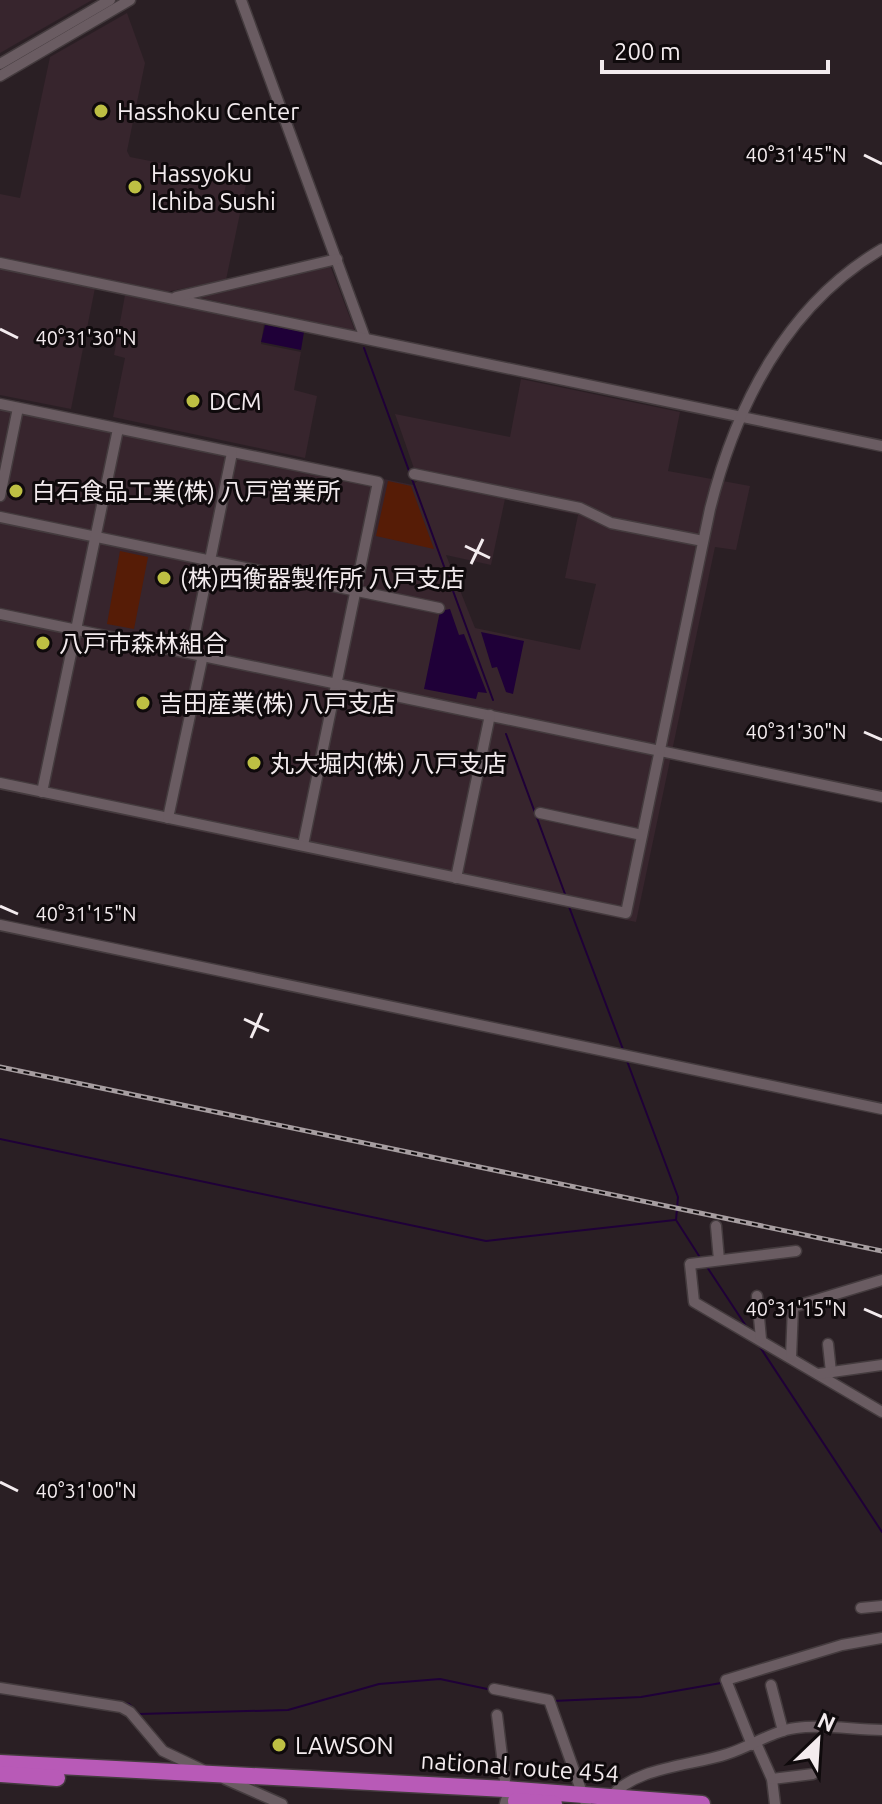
<svg xmlns="http://www.w3.org/2000/svg" width="882" height="1804" font-family="Ubuntu,'Noto Sans JP',sans-serif">
<rect width="100%" height="100%" fill="#2a1f24"/>
<!-- built -->
<g fill="#37252d" fill-rule="evenodd">
<path d="M0,0H92L0,53Z"/>
<path d="M127,13L145,63L127,151L130,157L247,180L226,280L166,292L0,257V194L20,198L50,57Z"/>
<path d="M330,265L355,331L192,296Z"/>
<path d="M0,268L95,288L71,409L0,395Z"/>
<path d="M125,295L264,323L261,344L301,352L294,390L317,396L305,458L113,417L125,358L114,355Z"/>
<path d="M521,379L680,412L668,471L750,486L736,550L715,547L636,922L0,790V400L413,485L418,480L395,414L510,437ZM505,499L578,515L565,578L596,584L580,650L475,628L446,555L491,565Z"/>
</g>
<!-- green -->
<g fill="#561c06">
<path d="M388,481L411,486L434,549L376,536Z"/>
<path d="M120,551L148,557L134,629L107,624Z"/>
</g>
<!-- water -->
<g fill="#1f0038">
<path d="M265,325L304,332L301,350L261,342Z"/>
<path d="M450,609L459,635L464,634L487,693L478,692L476,699L424,689L440,611Z"/>
<path d="M481,632L524,641L513,694L506,692L497,667L492,668Z"/>
</g>
<g fill="none" stroke-linecap="round" stroke-linejoin="round">
<!-- stream -->
<g stroke="#1f0038" stroke-width="2">
<path d="M364,348L493,700"/>
<path d="M506,734L565,894"/>
<path d="M568,904L624,1052"/>
<path d="M627,1061L678,1197L676,1220L701,1259"/>
<path d="M0,1139L486,1241L675,1220"/>
<path d="M707,1267L748,1329"/>
<path d="M758,1344L882,1532"/>
<path d="M0,1693L117,1711"/>
<path d="M112,1701L129,1704L139,1714"/>
<path d="M553,1701L641,1697L721,1683"/>
<path d="M139,1714L288,1710L379,1684L440,1679L492,1690"/>
</g>
<defs>
<g id="minor">
<path d="M241,0L365,338"/>
<path d="M0,64L110,0"/>
<path d="M0,76L130,0"/>
<path d="M0,263L882,446"/>
<path d="M176,297L337,259"/>
<path d="M0,404L378,482L303,845"/>
<path d="M414,474L580,508L611,523L703,541"/>
<path d="M0,496L18,408"/>
<path d="M0,517L439,608"/>
<path d="M0,614L882,797"/>
<path d="M191,653L232,453"/>
<path d="M0,783L626,913L710,509C736,405 787,305 882,249"/>
<path d="M42,792L118,429"/>
<path d="M540,813L642,835"/>
<path d="M168,818L203,655"/>
<path d="M456,878L490,715"/>
<path d="M0,925L882,1109"/>
<path d="M716,1226L719,1260"/>
<path d="M796,1251L690,1264L694,1302L882,1412"/>
<path d="M757,1296L761,1339"/>
<path d="M828,1344L831,1372"/>
<path d="M791,1357L793,1307L882,1280"/>
<path d="M818,1374L882,1365"/>
<path d="M861,1608L882,1606"/>
<path d="M771,1685L783,1731"/>
<path d="M0,1688L121,1707L130,1712L163,1751L203,1770"/>
<path d="M494,1689L549,1700L586,1804"/>
<path d="M497,1715L506,1789"/>
<path d="M756,1743L772,1779L775,1804"/>
<path d="M752,1745L726,1680L842,1645L882,1638"/>
<path d="M225,1779L282,1804"/>
<path d="M772,1779L813,1774"/>
<path d="M609,1799C633,1767 691,1766 727,1754C750,1747 772,1731 796,1728C824,1724 854,1730 882,1730"/>
<path d="M505,1804L506,1800"/>
</g>
<g id="highway">
<path d="M0,1763L506,1789L702,1804"/>
<path d="M1,1774L57,1778"/>
<path d="M516,1801L554,1804"/>
</g>
</defs>
<!-- minor casing -->
<use href="#minor" stroke="#443b3e" stroke-width="13"/>
<!-- highway casing -->
<use href="#highway" stroke="#443b3e" stroke-width="19"/>
<!-- minor -->
<use href="#minor" stroke="#6a5c62" stroke-width="10"/>
<!-- highway -->
<use href="#highway" stroke="#b85ab7" stroke-width="16"/>
<defs>
<path id="rail" d="M0,1067L882,1251"/>
</defs>
<!-- rail casing -->
<use href="#rail" stroke="#a69da0" stroke-width="5"/>
<!-- rail -->
<use href="#rail" stroke="#0f0a0c" stroke-width="2" stroke-dasharray="6" stroke-linecap="butt"/>
</g>
<!-- ticks -->
<path fill="none" stroke="#f3ebee" stroke-width="3" d="M864,155L882,164M0,329L18,338M465,546L490,558M471,564L483,539M864,732L882,740M0,906L18,914M244,1019L269,1031M251,1038L262,1013M864,1309L882,1317M0,1482L18,1491"/>
<!-- markers -->
<g fill="#bdbf43" stroke="#0f0a0c" stroke-width="3">
<circle cx="101" cy="111" r="8"/>
<circle cx="135" cy="187" r="8"/>
<circle cx="193" cy="401" r="8"/>
<circle cx="16" cy="491" r="8"/>
<circle cx="164" cy="578" r="8"/>
<circle cx="43" cy="643" r="8"/>
<circle cx="143" cy="703" r="8"/>
<circle cx="254" cy="763" r="8"/>
<circle cx="279" cy="1745" r="8"/>
</g>
<g text-anchor="middle" dominant-baseline="central" stroke-width="6" stroke-linejoin="round" paint-order="stroke">
<!-- poi labels -->
<g font-size="24" fill="#f3ebee" stroke="#0f0a0c" text-anchor="start">
<text x="117" y="111">Hasshoku Center</text>
<text x="151" y="173">Hassyoku<tspan x="151" dy="28">Ichiba Sushi</tspan></text>
<text x="209" y="401">DCM</text>
<text x="32" y="491">白石食品工業(株) 八戸営業所</text>
<text x="180" y="578">(株)西衡器製作所 八戸支店</text>
<text x="59" y="643">八戸市森林組合</text>
<text x="159" y="703">吉田産業(株) 八戸支店</text>
<text x="270" y="763">丸大堀内(株) 八戸支店</text>
<text x="295" y="1745">LAWSON</text>
</g>
<!-- street labels -->
<g font-size="24" fill="#f3ebee" stroke="#0f0a0c">
<text transform="translate(520 1767) rotate(4)">national route 454</text>
</g>
</g>
<g font-size="20" text-anchor="middle" fill="#f3ebee" stroke="#0f0a0c" stroke-width="6" stroke-linejoin="round" paint-order="stroke">
<text x="796" y="162">40°31'45"N</text>
<text x="86" y="345">40°31'30"N</text>
<text x="796" y="739">40°31'30"N</text>
<text x="86" y="921">40°31'15"N</text>
<text x="796" y="1316">40°31'15"N</text>
<text x="86" y="1498">40°31'00"N</text>
</g>
<!-- north arrow -->
<g transform="translate(818 1740) rotate(25)" stroke="#0f0a0c" stroke-width="6" paint-order="stroke">
<path d="M0-6L14 30L0 20L-14 30Z" fill="#f3ebee"/>
<text y="-12" font-size="22" font-weight="bold" text-anchor="middle" fill="#f3ebee">N</text>
</g>
<!-- scale -->
<path d="M602 60v12h226v-12" fill="none" stroke="#f3ebee" stroke-width="4"/>
<text x="614" y="60" font-size="24" fill="#f3ebee" stroke="#0f0a0c" stroke-width="6" paint-order="stroke">200 m</text>
</svg>
